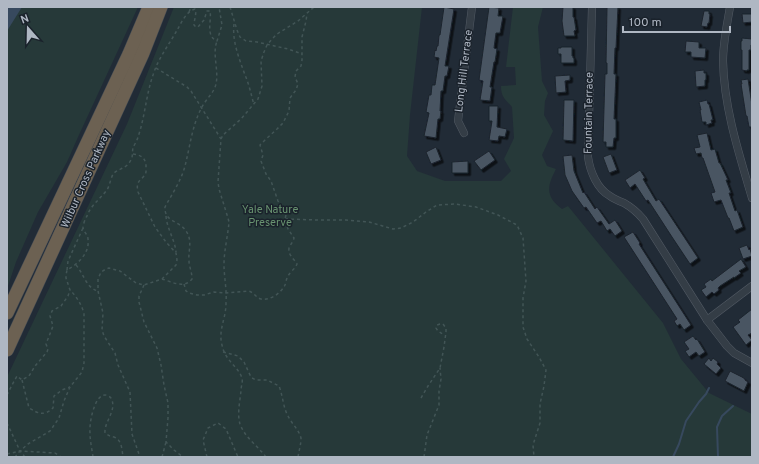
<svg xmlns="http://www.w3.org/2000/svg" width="759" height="464" font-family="Overpass,sans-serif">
<defs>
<filter id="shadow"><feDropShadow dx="2.5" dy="2.5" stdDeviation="0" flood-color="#0009"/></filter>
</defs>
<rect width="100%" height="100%" fill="#212b36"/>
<!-- green -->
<g fill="#263939">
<path d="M7,7H138L78,137L67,162L38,212L16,262L7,289Z"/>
<path d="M174,7H422L410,115L407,156L417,171L445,181H501L511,171L504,159L514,138L512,107C505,99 501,97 501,86L516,85L515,67H506L513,7H543L538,27L542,81L548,93L545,101L544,115L553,131L542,155L547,166L556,169C547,186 545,197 562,209L568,206L663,323L681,359L709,393L752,414V457H7V377L127,124Z"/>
</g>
<!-- water -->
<path fill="#37495e" d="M7,7H22L7,31Z"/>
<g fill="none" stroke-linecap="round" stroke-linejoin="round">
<!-- stream -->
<g stroke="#37495e" stroke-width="2">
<path d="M673,457L679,444L686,421L699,402L706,394L709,388"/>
<path d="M718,457L717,427L722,416L733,406"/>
</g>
</g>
<!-- building -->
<g fill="#495562" stroke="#1c242d" filter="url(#shadow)">
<path d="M444,7L454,9L445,66H449L447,76H445L443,91H441L440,111H441L440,119H438L436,138L424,136L429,113L426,112L429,95H431L432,85H435L439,58L434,57L435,50L436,51L437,46H438L439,35H440Z"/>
<path d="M489,7L499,8L498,16H503L500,33H496L494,48L497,49L495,62H494L490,87H492L490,101L480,100L483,81L479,80Z"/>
<path d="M563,7H573V17H574L576,30L574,31L575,36H564L562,21Z"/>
<path d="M607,7H618L616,48H615L614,74H616L614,119H616V138H614L613,147H606V142H603L605,74H607V63H606Z"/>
<path d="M704,11H709V14H710L709,23H708L707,27L701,26Z"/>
<path d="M742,14H752V22L743,23Z"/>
<path d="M742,38L752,39V45H751V50H749V70H747V71L742,70V50H741V41H742Z"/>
<path d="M686,41L699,42V48H706L705,58L691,57V52H685Z"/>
<path d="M561,47H572V56H573V58H574V63H561V54H558V48H561Z"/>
<path d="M704,70V73H706V80H705V86L696,87L695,71Z"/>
<path d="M570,75V80L565,81L566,92L556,93L555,76Z"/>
<path d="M748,79L752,105V127H749L747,116H746L741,84H742L741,80Z"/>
<path d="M564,100H574L573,141L563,140Z"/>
<path d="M707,100L708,104H709L713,120H711L712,123L706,125V122H702L700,110H701L699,102Z"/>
<path d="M489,106H498L497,127L507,129L505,137L499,136L498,141L489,140L492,121H489Z"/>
<path d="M707,133L711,150L715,149L719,163H720L728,180H726L731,193H729L735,211L737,210L743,227L734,231L729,218H728L721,200L714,202L711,193L715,192L703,158H702L701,153L696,154L694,148L700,147L697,135Z"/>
<path d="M436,147L441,160L431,164L426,152Z"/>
<path d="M489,151L495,160L481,170L474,161Z"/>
<path d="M611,154L617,170L609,173L603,157Z"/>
<path d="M572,155L574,171L583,193L584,192L595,209L597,207L609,224L615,220L622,231L615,236L610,229L607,231L601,221L597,223L586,207L584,208L572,191L565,175L563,156Z"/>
<path d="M468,161V173H452V162Z"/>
<path d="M640,170L645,178L643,179L656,201L659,199L698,258L690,264L672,237L648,200L646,201L635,184L630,188L625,180Z"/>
<path d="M633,232L640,243L639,244L691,325L684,330L680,324L677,326L674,321L677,319L624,237Z"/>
<path d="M747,245L749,250L750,249L752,256L743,259L739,248Z"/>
<path d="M741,259L746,267L739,271L741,273L734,278V277L720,286L718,288L719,290L714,294L712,292L706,297L701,290L706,287L704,284L711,279L712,281Z"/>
<path d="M752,309V333L748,335L752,340L746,345L733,327L740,322L738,320Z"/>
<path d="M693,336L696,340L697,339L705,352L699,356L696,352L689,357L685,351L689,349L684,342Z"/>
<path d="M709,358L711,361L713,358L718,362L717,364L721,368L716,374L704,364Z"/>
<path d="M730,371L742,377L745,379V380L748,382L744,391L725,381Z"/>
</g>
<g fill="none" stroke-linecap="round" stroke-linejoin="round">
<defs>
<g id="street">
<path d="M592,7L588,157C590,171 597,189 610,196C614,199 619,201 624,203C631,207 638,213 643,219L707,320L727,346L734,353L752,363"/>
<path d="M730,7C727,25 723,43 723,61C724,108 739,154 752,198"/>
<path d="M464,133L458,121L472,7"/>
<path d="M707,320L752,286"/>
</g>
<g id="highway">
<path d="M7,313L129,54L149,7"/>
<path d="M7,350L143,53L161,7"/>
</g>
</defs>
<!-- street casing -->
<use href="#street" stroke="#525a64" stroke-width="8"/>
<!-- highway casing -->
<use href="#highway" stroke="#3f4751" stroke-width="14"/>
<!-- path -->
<g stroke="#425556" stroke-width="1.5" stroke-dasharray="3 3" stroke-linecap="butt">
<path d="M230,7L237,30L240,37L246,41L257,42L288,49L302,54"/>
<path d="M189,12L191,7"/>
<path d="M234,24C232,41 239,58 245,75C249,84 251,94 254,105"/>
<path d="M156,68L187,87L191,91L221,139"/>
<path d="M133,154C140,155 145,157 146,165C146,166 146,172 146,172C143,181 135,179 138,192L155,227L166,242L176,253L177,260L176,265L162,279L144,285L136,283L120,271L109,268L106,269L101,272L98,279V291L103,313L102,330L104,336L115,353L118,365L130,392L132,434L140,457"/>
<path d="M166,216C167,229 175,240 176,252"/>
<path d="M285,219L318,220H346L369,222L393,229L401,228L413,222L426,212L437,205L455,204L476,207L498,215L517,225L523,238L526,281L523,298V327L527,339L539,357L546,370L544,386L540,404V423L533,445L534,457"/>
<path d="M76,265C84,274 86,288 98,291"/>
<path d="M67,270L68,261L83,228"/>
<path d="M162,279C172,282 184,289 192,279C192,271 189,267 189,261C188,250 193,241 186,231C180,221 164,222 165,207C172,194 181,181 185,166C190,147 192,125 202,107C206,99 214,93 216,84C219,70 212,54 217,41"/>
<path d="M184,284L186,291L189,293L197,295H204L214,292L226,293L248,291C254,292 256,298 261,299C270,301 281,293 285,285C286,283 286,279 288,276C290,272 295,269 297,264C294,259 288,255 289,248C290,245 293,242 294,238L288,229L285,219L286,215L278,201L271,181L266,174L261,161L263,155L260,145L265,140L277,129L283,123L289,111L290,98L296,90L298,84L295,77L296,71L301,66L302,60V37L306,21L307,14"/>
<path d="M144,285L139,296V302L144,322L157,348L161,365L164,385L168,403V418L166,442L174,450L183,457"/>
<path d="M223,352L238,356L244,362L250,375L252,378L256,380H267L279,386C283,396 283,407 288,416C292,424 299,430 301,438C301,445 299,450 298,457"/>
<path d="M22,380L29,408C39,414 44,416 53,408L54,396L62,390L70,387"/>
<path d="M7,395L12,385L17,376L22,380L29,376L35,366L47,352L48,349L46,344L53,326L50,316L52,311L61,306L68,296L70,290L66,278V275L67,270C78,264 90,253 88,239C88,235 84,232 83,228C83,225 85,219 87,216C91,205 100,199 107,190C110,185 111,176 114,173C120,168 126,169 131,160C133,157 132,152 133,148C134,145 137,141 138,137C145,117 146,95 153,75C158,59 168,46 176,32C181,24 185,12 195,9C197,14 194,20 194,25L196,27H198L204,20L207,11H210C212,20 205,36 217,41L222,25L219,7"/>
<path d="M421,398L428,386L440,368L444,347L446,332V328L443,324H440L437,325L436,328C438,332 441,333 445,335"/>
<path d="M7,423L20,451L15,457"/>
<path d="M7,454L20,451L55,453L61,457"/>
<path d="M25,457L20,451L28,444L50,431L59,418L64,401L70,387L82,372L84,363V313C81,304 77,297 70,290"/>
<path d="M93,457C92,449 90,441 90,433C89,424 94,395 105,395C108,395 111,397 112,400C116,412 104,422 105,433C109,436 110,436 114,437C122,440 122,450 123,457"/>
<path d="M162,457L166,442"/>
<path d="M207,457L203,440L208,428L218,423L226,429L238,457"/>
<path d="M266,457C258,446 245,438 240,424C237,415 240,400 241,391C241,386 243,382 242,378C238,366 225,361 222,345C218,330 226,319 226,303C227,290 224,277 224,264C224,251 228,235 229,222L228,218L219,189L218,182L221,139L223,135L241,119L258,99L262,86L261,61L264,52L267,45L272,39L277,34L298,21L314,7"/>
<path d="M424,457L427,435L439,405V391L441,379L440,368"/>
</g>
<!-- street -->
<use href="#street" stroke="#343d46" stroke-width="7"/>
<!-- highway -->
<use href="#highway" stroke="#6c6152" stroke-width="13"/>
</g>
<g text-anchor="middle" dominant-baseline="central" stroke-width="3" stroke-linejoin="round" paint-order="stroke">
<!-- street labels -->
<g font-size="11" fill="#afb7c3" stroke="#1a222b">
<text transform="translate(464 71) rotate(-83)">Long Hill Terrace</text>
<text transform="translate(589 113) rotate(-89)">Fountain Terrace</text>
<text transform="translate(86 179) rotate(-66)">Wilbur Cross Parkway</text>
</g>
<!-- park labels -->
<g font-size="11" fill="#689270" stroke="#1a222b">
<text x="270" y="210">Yale Nature<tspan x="270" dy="13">Preserve</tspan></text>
</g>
</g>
<!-- border -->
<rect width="759" height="464" fill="none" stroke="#afb7c3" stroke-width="16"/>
<!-- north arrow -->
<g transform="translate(28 28) rotate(340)" stroke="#1a222b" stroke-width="3" paint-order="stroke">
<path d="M0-3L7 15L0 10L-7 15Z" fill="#afb7c3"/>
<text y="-6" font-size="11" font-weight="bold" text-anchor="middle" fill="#afb7c3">N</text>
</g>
<!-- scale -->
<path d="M623 26v6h107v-6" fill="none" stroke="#afb7c3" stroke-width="2"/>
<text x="629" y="26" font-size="12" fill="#afb7c3" stroke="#1a222b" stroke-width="3" paint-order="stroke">100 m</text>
</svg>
